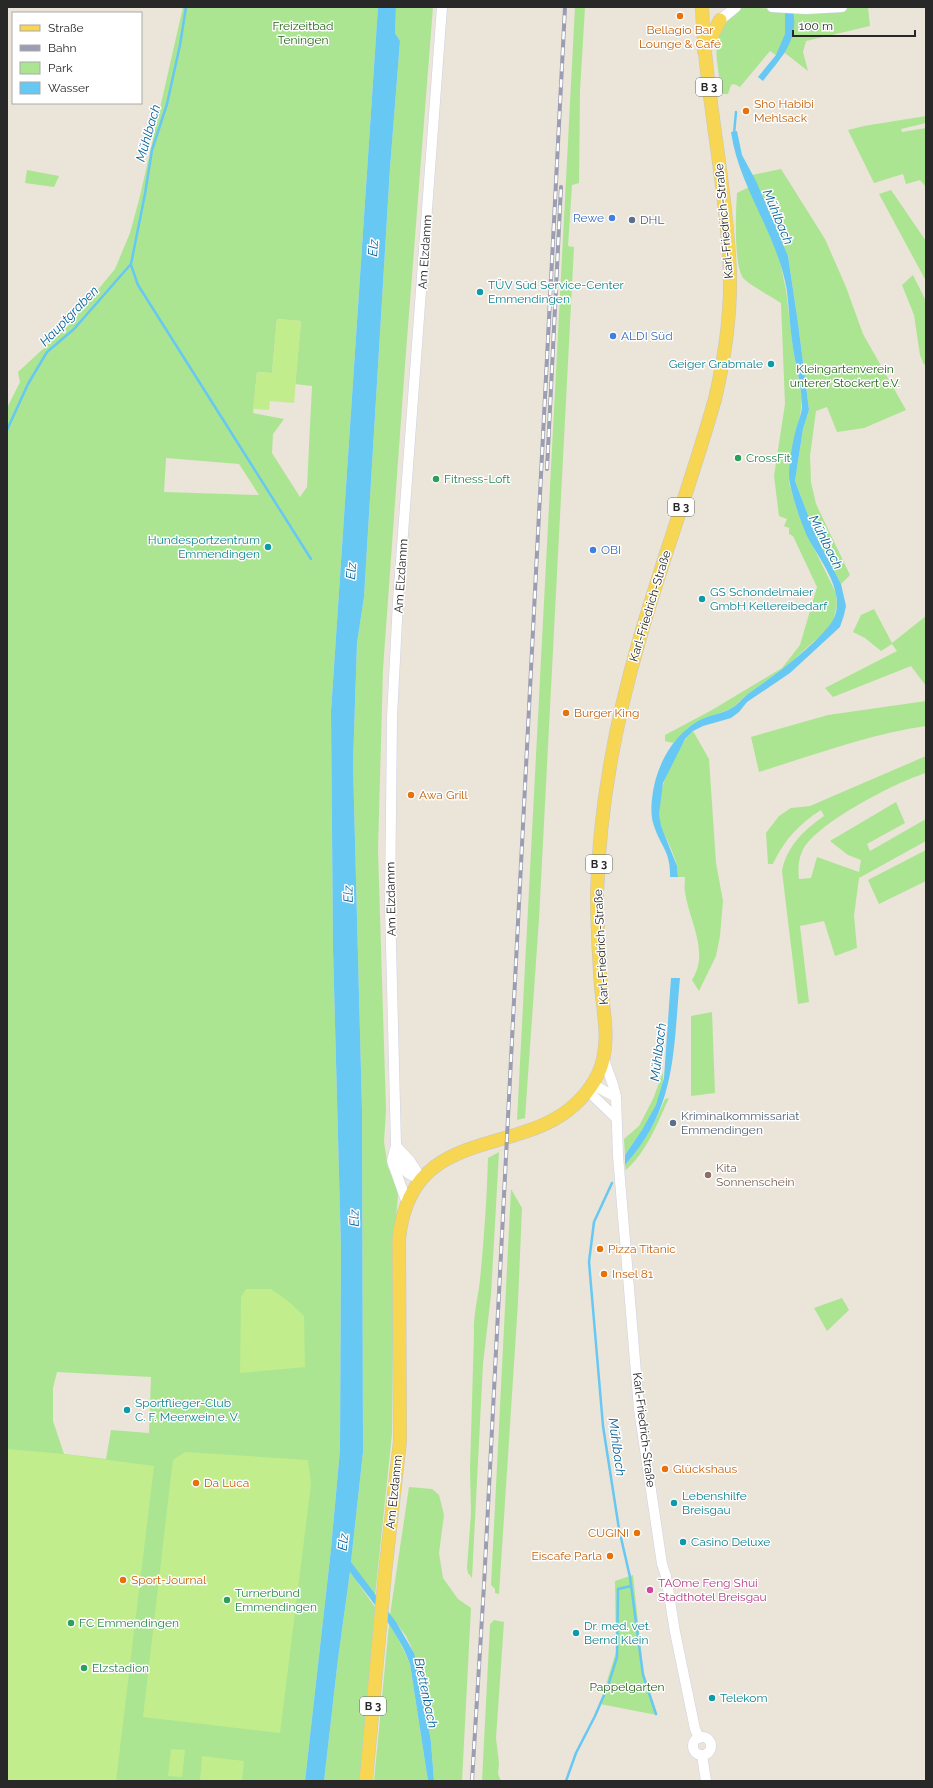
<svg xmlns="http://www.w3.org/2000/svg" width="933" height="1788" font-family="Raleway,sans-serif">
<rect width="100%" height="100%" fill="#ebe4d8"/>
<!-- green -->
<g fill="#abe592" fill-rule="evenodd">
<path d="M183,7H378L331,712L333,948L341,1249L340,1450L331,1549L305,1781H7V408L20,382L18,372L68,326L115,269L130,233L140,196ZM277,319L301,321L295,384L312,386L307,487L300,497L272,453L273,434L284,419L253,413L257,372L272,373ZM166,458L239,464L259,495L164,492ZM57,1372L151,1377L149,1433L111,1430L106,1459L64,1454L53,1421V1388Z"/>
<path d="M396,7H433L405,365L383,669L378,850L386,1110L384,1142L388,1167L395,1181L398,1196L394,1241L392,1434L375,1597L351,1562L363,1452L362,1110L353,764L357,643L364,597L390,168L400,41L395,33Z"/>
<path d="M575,7H585L580,91L579,183L572,185L568,246L574,247L539,919L525,1118L517,1120Z"/>
<path d="M743,7L793,10V7H868L870,26L806,41L803,52L808,71L785,53L780,58L770,51L740,87L734,84L731,85L728,94H722C718,65 704,17 743,7Z"/>
<path d="M926,116V123L901,129L902,132L926,128V187L920,180L906,184L903,174L874,183L848,130L864,126Z"/>
<path d="M781,169L825,239L846,287L863,334L906,410L864,428L837,432L827,407L816,411L810,456L811,482L816,504L850,575L841,584L816,536L795,481L803,429L809,410L798,323L788,256L752,175Z"/>
<path d="M27,170L59,176L54,187L25,183Z"/>
<path d="M749,187L779,257L786,290L793,348L802,398L800,417L795,433L789,482L798,513L808,536L836,593L837,605L833,622L823,633L787,666L744,697L733,708L699,721L687,729L673,743L665,741V735L712,710L782,668L800,645L817,587L793,536L789,534V528L784,526L787,519L779,516L774,476L785,404L781,303C772,297 750,285 744,279C733,267 736,210 737,193Z"/>
<path d="M891,190L926,241V281L879,194Z"/>
<path d="M913,275L926,301V363L924,365L920,355L914,315L902,285Z"/>
<path d="M874,609L892,643L926,616V686L911,666L833,697L825,688L897,651L892,644L881,651L865,638L853,632L861,615Z"/>
<path d="M926,701V726C869,734 814,755 759,772L751,737L828,715Z"/>
<path d="M693,731L709,759L716,863L723,901L720,936L716,956L699,991L692,980C710,952 689,921 685,892C684,887 685,882 685,877H678C678,859 668,843 661,827C651,801 674,748 693,731Z"/>
<path d="M926,756V773C898,781 812,825 802,852C798,860 798,871 799,879L811,878L817,857L859,872L861,860L848,855L830,841L896,802L905,823L867,844L870,851L926,819V841L859,878L854,916L857,948L835,956L824,921L800,926L809,1002L798,1004L782,871C787,846 804,830 824,816L821,810C799,824 784,840 773,864H768L766,833L779,816L791,808L810,806Z"/>
<path d="M926,850V881L879,904L868,880Z"/>
<path d="M712,1012L715,1093L691,1096V1016Z"/>
<path d="M663,1072C666,1100 640,1133 625,1155L624,1139L639,1126L653,1099Z"/>
<path d="M669,1098C657,1124 647,1151 626,1170L625,1165C642,1146 655,1123 665,1099Z"/>
<path d="M499,1152L491,1295L483,1364L472,1578L468,1573L467,1568L471,1513L470,1469L474,1334C473,1315 478,1298 480,1280C484,1239 487,1198 488,1158Z"/>
<path d="M511,1189L522,1208L518,1302L499,1594L495,1593V1589L491,1585Z"/>
<path d="M842,1298L849,1310L827,1331L814,1308Z"/>
<path d="M409,1487L432,1489L439,1495L444,1515L439,1553L443,1578L458,1599L471,1608L462,1781H434L431,1742L419,1668L414,1653L406,1636L390,1615Z"/>
<path d="M350,1572L375,1607L374,1643L362,1781H324L338,1659Z"/>
<path d="M633,1575L643,1670L657,1715L600,1704L616,1652L615,1581Z"/>
<path d="M494,1620L504,1622L496,1738L499,1763L498,1774L501,1781H482L490,1624Z"/>
<path d="M389,1624L397,1636L410,1664L428,1781H374Z"/>
</g>
<!-- pitch -->
<g fill="#c1ed8d">
<path d="M277,319L301,321L294,403L270,401L269,410L253,409L257,372L272,373Z"/>
<path d="M246,1289H271L288,1301L304,1316L305,1367L240,1373L241,1297Z"/>
<path d="M7,1449L64,1454L154,1466L116,1781H7Z"/>
<path d="M185,1452L308,1460L311,1484L280,1733L143,1717L172,1467L173,1460Z"/>
<path d="M171,1749L185,1750L182,1777L168,1776Z"/>
<path d="M202,1756L244,1761L242,1781H200Z"/>
</g>
<!-- water -->
<g fill="#66c8f3">
<path d="M378,7H396L395,33L400,41L390,168L364,597L357,643L353,764L362,1110L363,1452L351,1562L396,1622L414,1653L419,1668L431,1742L434,1781H428L410,1664C398,1630 371,1601 350,1572L338,1659L324,1781H305L331,1549L340,1450L341,1249L333,948L331,712Z"/>
<path d="M785,7H793C793,13 795,20 794,26C793,47 775,65 763,81L758,77L776,55L785,34Z"/>
<path d="M737,131L742,155L756,181L788,256L798,323L809,410L803,429L795,481L816,536L841,584L846,606L844,615L840,627L790,673L747,702L739,712L731,718L703,726L693,731L685,739L663,783L659,814L661,826L677,866L678,877H670C671,852 661,847 654,826C651,818 651,807 652,799C655,768 671,737 698,721C709,715 722,714 732,708C738,705 742,698 748,694C776,674 806,653 829,626C852,598 820,561 807,536C800,520 794,502 790,484C787,472 792,446 795,433C797,424 801,417 802,407C802,387 796,367 793,348C790,329 789,309 787,291C778,235 739,188 731,132Z"/>
<path d="M671,978H680C673,1051 677,1107 625,1165V1155L642,1130L656,1105L664,1078Z"/>
</g>
<g fill="none" stroke-linecap="round" stroke-linejoin="round">
<!-- stream -->
<g stroke="#66c8f3" stroke-width="2.5">
<path d="M734,134L736,112"/>
<path d="M131,265L138,285L311,559"/>
<path d="M7,430L28,384L47,352L74,329L131,264L145,194L152,150L167,104L180,45L186,7"/>
<path d="M612,1183L594,1222L589,1262L603,1426L619,1529L630,1577L643,1675L656,1714"/>
<path d="M566,1781L576,1753L595,1716L608,1686L617,1657L618,1589L631,1586"/>
</g>
<defs>
<g id="tertiary">
<path d="M772,7L806,9L842,7"/>
<path d="M720,20L736,7"/>
<path d="M603,1057L613,1085L616,1097L618,1156L639,1409L662,1564L666,1576L675,1632L695,1729L699,1738"/>
<path d="M587,1090L616,1118"/>
<path d="M587,1090L597,1087L616,1097"/>
<path d="M397,1147L410,1161L421,1178"/>
<path d="M395,1149L392,1161L407,1203"/>
<path d="M421,1178C402,1175 399,1164 396,1145L390,905L392,717L398,601L442,7"/>
<circle cx="702" cy="1746" r="9"/>
<path d="M702,1755L706,1781"/>
</g>
<g id="primary">
<path d="M704,51L720,20"/>
<path d="M366,1781L385,1573L400,1441L399,1239C412,1108 550,1171 598,1074C611,1047 604,1015 601,987C599,957 597,925 597,895C599,808 615,724 639,641C662,560 692,481 715,399C726,352 733,304 729,255C724,172 705,90 702,7"/>
</g>
</defs>
<!-- tertiary casing -->
<use href="#tertiary" stroke="#ced1e2" stroke-width="11"/>
<!-- primary casing -->
<use href="#primary" stroke="#c7c7c7" stroke-width="14"/>
<!-- tertiary -->
<use href="#tertiary" stroke="#fff" stroke-width="10"/>
<!-- primary -->
<use href="#primary" stroke="#f6d653" stroke-width="13"/>
<defs>
<g id="rail">
<path d="M547,469L561,187"/>
<path d="M472,1781L484,1585L565,7"/>
</g>
</defs>
<!-- rail casing -->
<use href="#rail" stroke="#9b9eb3" stroke-width="4"/>
<!-- rail -->
<use href="#rail" stroke="#fff" stroke-width="2.5" stroke-dasharray="8" stroke-linecap="butt"/>
</g>
<!-- markers -->
<g fill="#e8710a" stroke="#fff" stroke-width="1.5">
<circle cx="680" cy="16" r="4"/>
<circle cx="746" cy="111" r="4"/>
<circle cx="566" cy="713" r="4"/>
<circle cx="411" cy="795" r="4"/>
<circle cx="600" cy="1249" r="4"/>
<circle cx="604" cy="1274" r="4"/>
<circle cx="665" cy="1469" r="4"/>
<circle cx="196" cy="1483" r="4"/>
<circle cx="637" cy="1533" r="4"/>
<circle cx="610" cy="1556" r="4"/>
<circle cx="123" cy="1580" r="4"/>
</g>
<g fill="#3f7fe0" stroke="#fff" stroke-width="1.5">
<circle cx="612" cy="218" r="4"/>
<circle cx="613" cy="336" r="4"/>
<circle cx="593" cy="550" r="4"/>
</g>
<g fill="#5c6f8a" stroke="#fff" stroke-width="1.5">
<circle cx="632" cy="220" r="4"/>
<circle cx="673" cy="1123" r="4"/>
</g>
<g fill="#0f9aa8" stroke="#fff" stroke-width="1.5">
<circle cx="480" cy="292" r="4"/>
<circle cx="771" cy="364" r="4"/>
<circle cx="268" cy="547" r="4"/>
<circle cx="702" cy="599" r="4"/>
<circle cx="127" cy="1410" r="4"/>
<circle cx="674" cy="1503" r="4"/>
<circle cx="683" cy="1542" r="4"/>
<circle cx="576" cy="1633" r="4"/>
<circle cx="712" cy="1698" r="4"/>
</g>
<g fill="#2e9e5b" stroke="#fff" stroke-width="1.5">
<circle cx="738" cy="458" r="4"/>
<circle cx="436" cy="479" r="4"/>
<circle cx="227" cy="1600" r="4"/>
<circle cx="71" cy="1623" r="4"/>
<circle cx="84" cy="1668" r="4"/>
</g>
<circle fill="#8d6e63" stroke="#fff" stroke-width="1.5" cx="708" cy="1175" r="4"/>
<circle fill="#d1479c" stroke="#fff" stroke-width="1.5" cx="650" cy="1590" r="4"/>
<g text-anchor="middle" dominant-baseline="central" stroke-width="3" stroke-linejoin="round" paint-order="stroke">
<!-- shield labels -->
<g fill="#fff" stroke="#686868" stroke-width="1">
<rect x="696" y="78" width="26" height="18" rx="3"/>
<rect x="668" y="498" width="26" height="18" rx="3"/>
<rect x="586" y="855" width="26" height="18" rx="3"/>
<rect x="360" y="1697" width="26" height="18" rx="3"/>
</g>
<g font-size="11" font-weight="bold" fill="#282828">
<text x="709" y="87">B 3</text>
<text x="681" y="507">B 3</text>
<text x="599" y="864">B 3</text>
<text x="373" y="1706">B 3</text>
</g>
<!-- park labels -->
<g font-size="12" fill="#246716" stroke="#fff">
<text x="303" y="26">Freizeitbad<tspan x="303" dy="14">Teningen</tspan></text>
<text x="845" y="369">Kleingartenverein<tspan x="845" dy="14">unterer Stockert e.V.</tspan></text>
<text x="627" y="1687">Pappelgarten</text>
</g>
<!-- food labels -->
<g font-size="12" fill="#c56008" stroke="#fff" text-anchor="start">
<text x="680" y="30" text-anchor="middle">Bellagio Bar<tspan x="680" dy="14">Lounge &amp; Café</tspan></text>
<text x="754" y="104">Sho Habibi<tspan x="754" dy="14">Mehlsack</tspan></text>
<text x="574" y="713">Burger King</text>
<text x="419" y="795">Awa Grill</text>
<text x="608" y="1249">Pizza Titanic</text>
<text x="612" y="1274">Insel 81</text>
<text x="673" y="1469">Glückshaus</text>
<text x="204" y="1483">Da Luca</text>
<text x="629" y="1533" text-anchor="end">CUGINI</text>
<text x="602" y="1556" text-anchor="end">Eiscafe Parla</text>
<text x="131" y="1580">Sport-Journal</text>
</g>
<!-- shop labels -->
<g font-size="12" fill="#366cbe" stroke="#fff" text-anchor="start">
<text x="604" y="218" text-anchor="end">Rewe</text>
<text x="621" y="336">ALDI Süd</text>
<text x="601" y="550">OBI</text>
</g>
<!-- service labels -->
<g font-size="12" fill="#4e5e75" stroke="#fff" text-anchor="start">
<text x="640" y="220">DHL</text>
<text x="681" y="1116">Kriminalkommissariat<tspan x="681" dy="14">Emmendingen</tspan></text>
</g>
<!-- street labels -->
<g font-size="12" fill="#282828" stroke="#fff">
<text transform="translate(724 221) rotate(-95)">Karl-Friedrich-Straße</text>
<text transform="translate(425 252) rotate(-86)">Am Elzdamm</text>
<text transform="translate(401 576) rotate(-86)">Am Elzdamm</text>
<text transform="translate(650 606) rotate(-73)">Karl-Friedrich-Straße</text>
<text transform="translate(391 899) rotate(-91)">Am Elzdamm</text>
<text transform="translate(601 947) rotate(-93)">Karl-Friedrich-Straße</text>
<text transform="translate(644 1430) rotate(83)">Karl-Friedrich-Straße</text>
<text transform="translate(394 1492) rotate(-84)">Am Elzdamm</text>
</g>
<!-- culture labels -->
<g font-size="12" fill="#0d838f" stroke="#fff" text-anchor="start">
<text x="488" y="285">TÜV Süd Service-Center<tspan x="488" dy="14">Emmendingen</tspan></text>
<text x="763" y="364" text-anchor="end">Geiger Grabmale</text>
<text x="260" y="540" text-anchor="end">Hundesportzentrum<tspan x="260" dy="14">Emmendingen</tspan></text>
<text x="710" y="592">GS Schondelmaier<tspan x="710" dy="14">GmbH Kellereibedarf</tspan></text>
<text x="135" y="1403">Sportflieger-Club<tspan x="135" dy="14">C. F. Meerwein e. V.</tspan></text>
<text x="682" y="1496">Lebenshilfe<tspan x="682" dy="14">Breisgau</tspan></text>
<text x="691" y="1542">Casino Deluxe</text>
<text x="584" y="1626">Dr. med. vet.<tspan x="584" dy="14">Bernd Klein</tspan></text>
<text x="720" y="1698">Telekom</text>
</g>
<!-- leisure labels -->
<g font-size="12" fill="#27864d" stroke="#fff" text-anchor="start">
<text x="746" y="458">CrossFit</text>
<text x="444" y="479">Fitness-Loft</text>
<text x="235" y="1593">Turnerbund<tspan x="235" dy="14">Emmendingen</tspan></text>
<text x="79" y="1623">FC Emmendingen</text>
<text x="92" y="1668">Elzstadion</text>
</g>
<!-- education labels -->
<g font-size="12" fill="#785e54" stroke="#fff" text-anchor="start">
<text x="716" y="1168">Kita<tspan x="716" dy="14">Sonnenschein</tspan></text>
</g>
<!-- hotel labels -->
<g font-size="12" fill="#b23c85" stroke="#fff" text-anchor="start">
<text x="658" y="1583">TAOme Feng Shui<tspan x="658" dy="14">Stadthotel Breisgau</tspan></text>
</g>
<!-- water labels -->
<g font-size="13" font-style="italic" fill="#08649c" stroke="#fff">
<text transform="translate(148 133) rotate(-74)">Mühlbach</text>
<text transform="translate(778 217) rotate(67)">Mühlbach</text>
<text transform="translate(373 248) rotate(-86)">Elz</text>
<text transform="translate(69 316) rotate(-46)">Hauptgraben</text>
<text transform="translate(826 542) rotate(63)">Mühlbach</text>
<text transform="translate(351 571) rotate(-86)">Elz</text>
<text transform="translate(348 894) rotate(-91)">Elz</text>
<text transform="translate(658 1052) rotate(-83)">Mühlbach</text>
<text transform="translate(354 1218) rotate(-91)">Elz</text>
<text transform="translate(617 1447) rotate(82)">Mühlbach</text>
<text transform="translate(343 1542) rotate(-83)">Elz</text>
<text transform="translate(426 1693) rotate(78)">Brettenbach</text>
</g>
</g>
<!-- border -->
<rect width="933" height="1788" fill="none" stroke="#282828" stroke-width="16"/>
<!-- legend -->
<rect x="12" y="12" width="130" height="92" fill="#ffffff" stroke="#a9a9a9"/>
<rect x="20" y="25" width="20" height="6" fill="#f6d653" stroke="#a9a9a9"/>
<text x="48" y="32" font-size="12" fill="#282828">Straße</text>
<rect x="20" y="45" width="20" height="6" fill="#9b9eb3" stroke="#a9a9a9"/>
<text x="48" y="52" font-size="12" fill="#282828">Bahn</text>
<rect x="20" y="62" width="20" height="12" fill="#abe592" stroke="#a9a9a9"/>
<text x="48" y="72" font-size="12" fill="#282828">Park</text>
<rect x="20" y="82" width="20" height="12" fill="#66c8f3" stroke="#a9a9a9"/>
<text x="48" y="92" font-size="12" fill="#282828">Wasser</text>
<!-- scale -->
<path d="M793 30v6h122v-6" fill="none" stroke="#282828" stroke-width="2"/>
<text x="799" y="30" font-size="12" fill="#282828" stroke="#ffffff" stroke-width="3" paint-order="stroke">100 m</text>
</svg>
